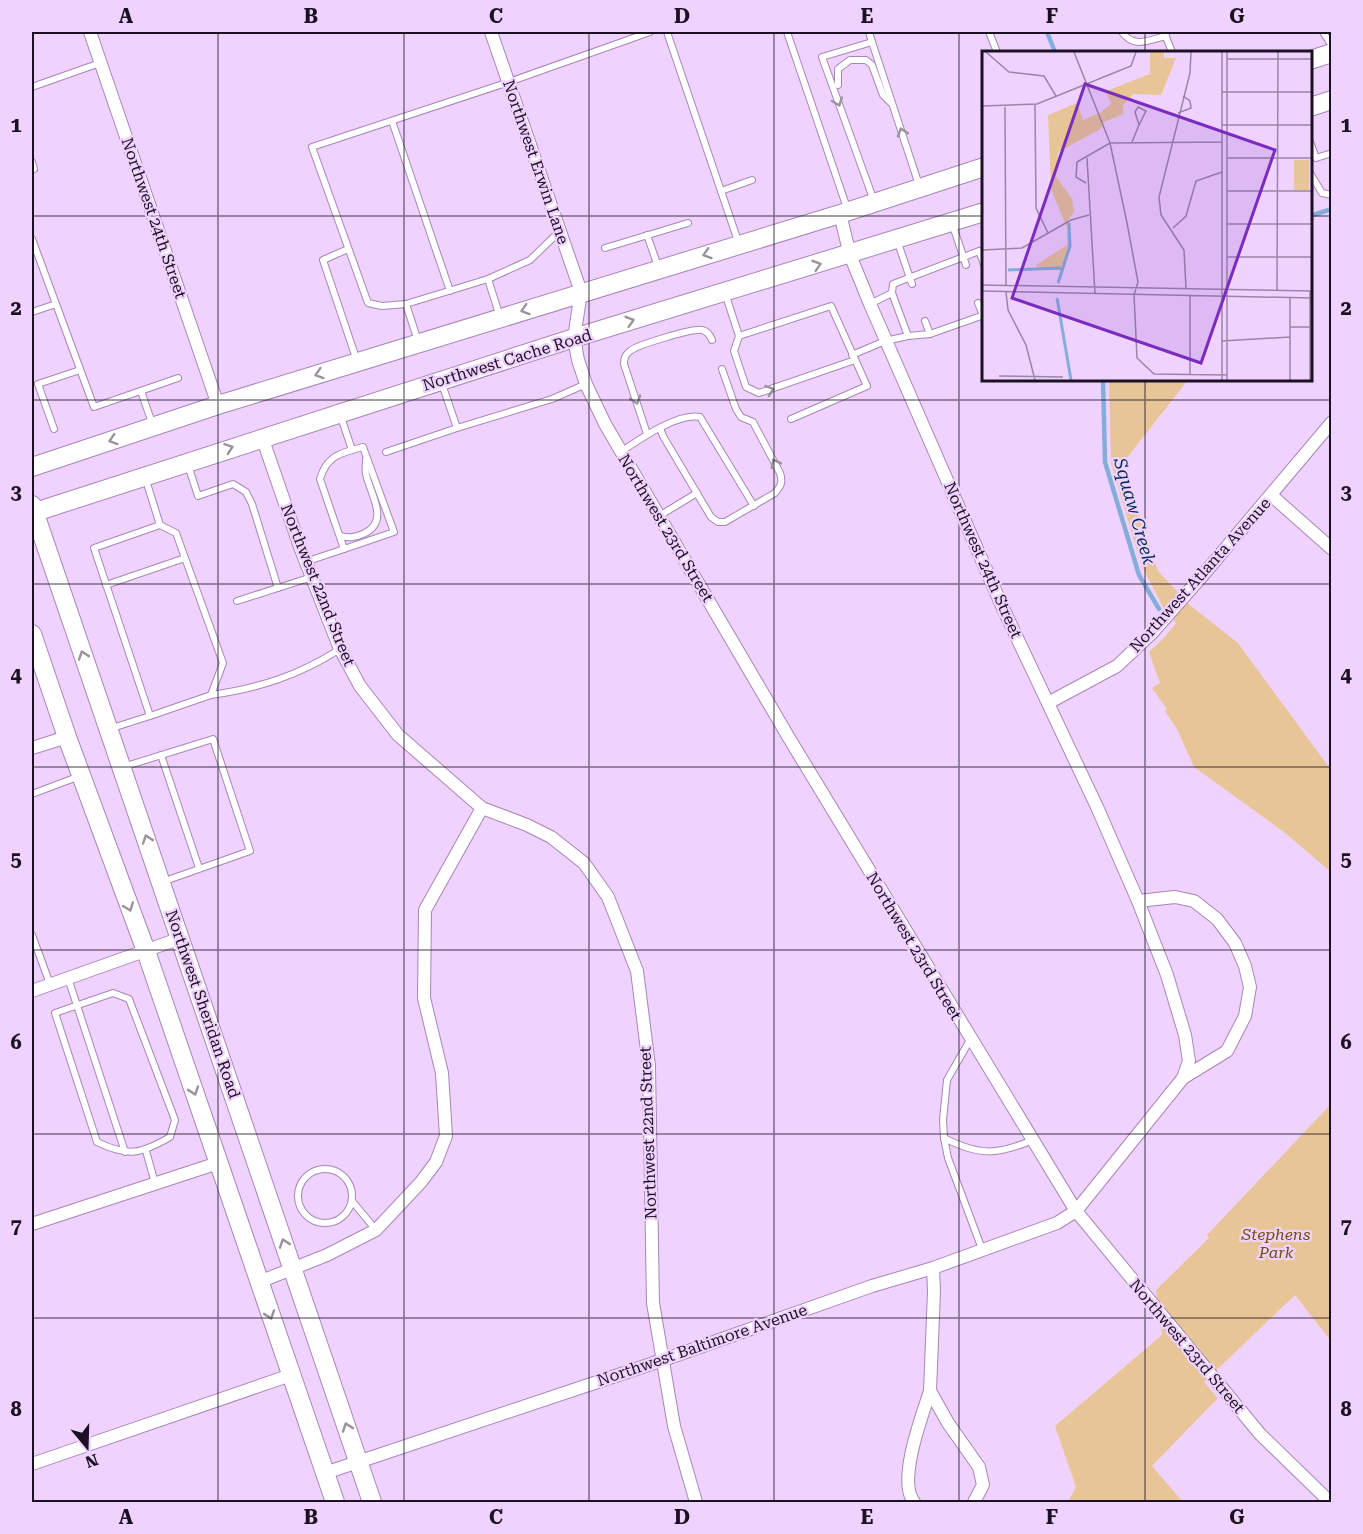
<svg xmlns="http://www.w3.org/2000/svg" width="1363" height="1534" font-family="'Roboto Serif',serif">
<rect width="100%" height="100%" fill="#efd3fe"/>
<!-- green -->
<g fill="#e8c597">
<path d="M1109,380H1188L1122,464L1158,571L1191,606L1238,643L1331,770V872L1284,832L1194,767L1177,729L1165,711L1167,709L1152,688L1160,683L1149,652L1163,639L1176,623L1163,607L1141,564L1111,463Z"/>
<path d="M1331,1104V1341L1295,1295L1204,1382L1218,1398L1152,1466L1183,1502H1068L1076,1487L1055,1426L1162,1335L1156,1290L1209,1238L1207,1235Z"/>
</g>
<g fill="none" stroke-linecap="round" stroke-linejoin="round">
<!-- stream -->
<g stroke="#85addc" stroke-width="4.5">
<path d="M1047,32L1055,52"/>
<path d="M1310,216L1332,209"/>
<path d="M1103,380L1105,462L1139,575L1159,609"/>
</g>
<defs>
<g id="service">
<path d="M667,32L739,244"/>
<path d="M787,32L847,208"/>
<path d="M869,32L872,42"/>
<path d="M989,32L997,52"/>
<path d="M1122,32C1134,49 1149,40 1166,36"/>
<path d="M1164,32L1172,52"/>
<path d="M1323,32L1332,46"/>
<path d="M838,85V69L850,60H866L872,65L883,95L891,103"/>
<path d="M32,87L100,63"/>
<path d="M392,121L450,291"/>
<path d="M1310,142L1316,158L1332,153"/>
<path d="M32,162L34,169L32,170"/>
<path d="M1310,173L1322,193L1332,195"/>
<path d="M721,191L752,180"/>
<path d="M874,201L822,57L872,42L919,185"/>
<path d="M952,223L966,265"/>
<path d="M647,235L659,269"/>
<path d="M32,239L56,304"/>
<path d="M897,240L912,284"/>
<path d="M605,248L688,223"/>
<path d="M348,249L323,260L357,361"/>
<path d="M984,264L979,251L893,284L892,293L908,336L930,334L984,315"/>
<path d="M488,279L530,260L560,231"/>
<path d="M725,293L739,336L734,351L746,387L759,393L855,360"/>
<path d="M978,303L983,315"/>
<path d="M406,304L382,306L368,303L312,147L509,82L650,32"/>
<path d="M870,304L892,293"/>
<path d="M32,312L56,304L94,407L178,378"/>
<path d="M925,321L930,334"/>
<path d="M739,336L831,306L867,386L791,419"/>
<path d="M418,341L406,304L488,279L500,317"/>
<path d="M852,355L885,341L908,336"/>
<path d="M141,391L153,426"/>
<path d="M341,417L352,450"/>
<path d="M457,428L552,399L586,384"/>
<path d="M660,428L663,436L711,517L718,522H725L775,493C781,486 783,482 780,473L753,422L741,417L736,409L722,369"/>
<path d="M54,429L38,384L80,370"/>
<path d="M647,434L624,364C624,358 625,355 630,351C637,345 693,328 702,330C707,331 710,335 712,340"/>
<path d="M363,447L394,532L344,549L320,479C327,455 341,453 363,447Z"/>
<path d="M622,451C640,439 677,413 700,417L754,506"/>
<path d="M386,452L457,428L442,384"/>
<path d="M188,465L198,496L233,484L246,492L252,504L278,588"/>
<path d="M659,516L697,493"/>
<path d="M340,536C349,538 354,538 363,534C391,522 370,494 366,474C365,470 366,464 366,460"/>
<path d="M305,562L344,549"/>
<path d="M106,585L185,558"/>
<path d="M237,601L312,577"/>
<path d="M211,695C259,688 298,676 340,649"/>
<path d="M150,716L211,695L223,663L176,533L160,525"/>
<path d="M109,729L150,716L94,548L160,525L145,477"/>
<path d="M161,755L199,868"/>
<path d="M123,767L213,739L250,851L162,882"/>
<path d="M32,794L80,776"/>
<path d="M32,935L50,984"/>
<path d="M68,978L125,1152"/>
<path d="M113,993L129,999L175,1120L170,1137C141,1154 128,1157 97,1142L55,1013Z"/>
<path d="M970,1040L947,1080L943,1120L944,1138C980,1156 997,1155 1033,1140"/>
<path d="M944,1138L948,1158L982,1249"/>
<path d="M146,1151L155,1183"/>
<circle cx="325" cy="1196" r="27"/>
<path d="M352,1201L376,1230"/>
</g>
<g id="minor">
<path d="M90,32L218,405"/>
<path d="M491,32L581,292L574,338L578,360L586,384L605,424L789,738L1076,1211L1260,1434L1330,1502"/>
<path d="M840,214L850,255L870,304L1002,606L1097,807L1138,901L1167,975L1185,1035L1189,1061L1183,1078"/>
<path d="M262,437L300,547L340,649L360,686L398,735L482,808L527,825L551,837L584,863L608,897L637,971L649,1066L653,1303L674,1426L696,1502"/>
<path d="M1271,495L1332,549"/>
<path d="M1048,703L1117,666L1151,634L1203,575L1332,422"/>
<path d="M32,748L67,737"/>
<path d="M32,991L181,938"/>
<path d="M32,1224L218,1163"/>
<path d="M259,1282L327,1255L376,1230L421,1182L436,1162L446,1136L442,1073L424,998L425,910L482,808"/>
<path d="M930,1391L934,1291L933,1268"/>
<path d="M32,1464L291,1375"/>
<path d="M325,1473L663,1360L872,1286L933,1268L1057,1223L1076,1211L1183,1078L1227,1051L1245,1016L1250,987L1245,966L1235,943L1217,919L1194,901L1175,897L1138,901"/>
<path d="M914,1502C897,1481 922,1416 930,1391L948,1423L979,1467L983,1485L974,1502"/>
</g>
<g id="primary">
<path d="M1310,60L1332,53"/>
<path d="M1310,107L1332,100"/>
<path d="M32,467L218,405L840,214L984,167"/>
<path d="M32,505L372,1502"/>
<path d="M32,513L574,338L984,212"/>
<path d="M32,634L67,737L146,951L335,1502"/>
</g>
</defs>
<!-- service casing -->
<use href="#service" stroke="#a686b8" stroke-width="8"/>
<!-- minor casing -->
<use href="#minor" stroke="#a686b8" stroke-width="14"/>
<!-- primary casing -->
<use href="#primary" stroke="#a686b8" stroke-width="20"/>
<!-- service -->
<use href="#service" stroke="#fff" stroke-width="6"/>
<!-- minor -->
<use href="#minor" stroke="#fff" stroke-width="12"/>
<!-- primary -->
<use href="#primary" stroke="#fff" stroke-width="18"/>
</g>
<!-- one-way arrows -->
<defs><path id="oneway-chevron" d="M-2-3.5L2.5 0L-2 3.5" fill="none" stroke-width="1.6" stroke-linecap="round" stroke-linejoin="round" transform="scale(1.5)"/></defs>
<g stroke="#99939c">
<use href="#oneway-chevron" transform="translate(838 102) rotate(70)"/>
<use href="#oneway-chevron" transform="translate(902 132) rotate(-108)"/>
<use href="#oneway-chevron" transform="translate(707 254) rotate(163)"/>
<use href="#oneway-chevron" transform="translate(817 265) rotate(-17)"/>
<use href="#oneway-chevron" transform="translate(525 310) rotate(162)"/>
<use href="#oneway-chevron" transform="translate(630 321) rotate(-17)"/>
<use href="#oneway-chevron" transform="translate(319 374) rotate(163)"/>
<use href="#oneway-chevron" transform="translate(770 390) rotate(-19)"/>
<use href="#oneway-chevron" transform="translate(636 400) rotate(72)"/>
<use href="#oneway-chevron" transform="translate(113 440) rotate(162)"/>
<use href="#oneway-chevron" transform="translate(229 448) rotate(-19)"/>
<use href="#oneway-chevron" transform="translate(775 463) rotate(-117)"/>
<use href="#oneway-chevron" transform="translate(83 655) rotate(-109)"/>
<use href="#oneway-chevron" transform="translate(147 839) rotate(-109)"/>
<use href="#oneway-chevron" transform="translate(129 907) rotate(70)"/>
<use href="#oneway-chevron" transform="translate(194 1091) rotate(71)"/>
<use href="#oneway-chevron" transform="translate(284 1243) rotate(-109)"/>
<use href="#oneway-chevron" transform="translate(270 1315) rotate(71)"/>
<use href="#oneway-chevron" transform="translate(347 1427) rotate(-109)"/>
</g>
<!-- grid -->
<path fill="none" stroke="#1c1023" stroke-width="1.5" stroke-opacity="0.55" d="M218,32V1502M404,32V1502M589,32V1502M774,32V1502M959,32V1502M1145,32V52M32,216H984M1310,216H1332M1145,380V1502M32,400H1332M32,584H1332M32,767H1332M32,950H1332M32,1134H1332M32,1318H1332"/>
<g text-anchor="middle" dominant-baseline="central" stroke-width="4.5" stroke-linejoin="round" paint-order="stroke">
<!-- street labels -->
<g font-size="16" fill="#1c1023" stroke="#efd3fe">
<text transform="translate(536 162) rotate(71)">Northwest Erwin Lane</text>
<text transform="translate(154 218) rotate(71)">Northwest 24th Street</text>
<text transform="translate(507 360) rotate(-17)">Northwest Cache Road</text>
<text transform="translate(666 528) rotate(59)">Northwest 23rd Street</text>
<text transform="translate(983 560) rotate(66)">Northwest 24th Street</text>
<text transform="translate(1200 575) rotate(-48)">Northwest Atlanta Avenue</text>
<text transform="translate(318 585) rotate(68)">Northwest 22nd Street</text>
<text transform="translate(914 946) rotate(59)">Northwest 23rd Street</text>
<text transform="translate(203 1004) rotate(71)">Northwest Sheridan Road</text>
<text transform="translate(648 1133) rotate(-92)">Northwest 22nd Street</text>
<text transform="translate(702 1345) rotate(-19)">Northwest Baltimore Avenue</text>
<text transform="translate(1187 1346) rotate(50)">Northwest 23rd Street</text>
</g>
<!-- park labels -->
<g font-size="16" font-style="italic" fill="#734d0e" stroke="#efd3fe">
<text x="1276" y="1234">Stephens<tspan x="1276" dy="18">Park</tspan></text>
</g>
<!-- water labels -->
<g font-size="18" font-style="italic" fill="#002a55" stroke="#efd3fe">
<text transform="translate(1135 511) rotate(74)">Squaw Creek</text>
</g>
</g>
<!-- overview -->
<g transform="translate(982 51)">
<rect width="330" height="330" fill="#efd3fe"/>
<path d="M168,1H182V7H194L179,44L151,43L141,54V63L122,71L120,77L76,101L74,125L90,148L92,161L86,169L87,194L79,219H56L54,214L85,194V177L69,138L66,64L95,52L101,69L118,62L129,53L124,40L168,23ZM312,109H327V139H312Z" fill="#e8c597"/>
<path fill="none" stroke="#85addc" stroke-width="3" d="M26,219L79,217M76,232L88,195L87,172M75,247L89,329"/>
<path fill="none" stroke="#9b85a6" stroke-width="1.5" d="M4,1L27,21L62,25L74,45M92,1L128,92L145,172L156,231L152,244L155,307L172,323L245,324M245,1V329M245,8H330M240,41H330M53,53L54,157L66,182M0,55L55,53L149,15L154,1M23,56L24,234M156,56L164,60L157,74L153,61ZM196,62L209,57L208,50L201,45M240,74H330M150,91L157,74M105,107L113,242M245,107H330M104,132L94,126L95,111L128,92L240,91M245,140H330M244,173H330M191,177L204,165L214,130L240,121M0,199L40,197L89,169L107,164M245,206H330M0,234L330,240M204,237L202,199L179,164L177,146L208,22L209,1M295,239L296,1M0,240L330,247M24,241L26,259L44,294L53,329M308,247V329M308,276H328M240,290L308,286M208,324V245M17,325L81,326M240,329V1M328,329V240"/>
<path fill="#7b2cbf" fill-opacity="0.15" stroke="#7b2cbf" stroke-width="3" d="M103,33L293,99L219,312L30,247Z"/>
<rect width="330" height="330" fill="none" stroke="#1c1023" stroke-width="3"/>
</g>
<!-- border -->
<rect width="1363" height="1534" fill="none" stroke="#efd3fe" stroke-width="66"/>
<!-- north arrow -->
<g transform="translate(87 1447) rotate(161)" stroke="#efd3fe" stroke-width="4.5" paint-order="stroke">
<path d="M0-4.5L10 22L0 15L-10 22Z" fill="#1c1023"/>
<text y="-9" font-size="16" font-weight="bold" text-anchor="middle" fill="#1c1023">N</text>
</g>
<rect x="33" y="33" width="1297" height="1468" fill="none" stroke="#1c1023" stroke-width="2"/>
<g font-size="20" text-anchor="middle" font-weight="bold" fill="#1c1023">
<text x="126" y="23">A</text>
<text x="311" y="23">B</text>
<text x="496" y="23">C</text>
<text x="682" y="23">D</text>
<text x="867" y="23">E</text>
<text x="1052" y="23">F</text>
<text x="1237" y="23">G</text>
<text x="16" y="132">1</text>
<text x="1346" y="132">1</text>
<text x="16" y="315">2</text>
<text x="1346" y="315">2</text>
<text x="16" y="499">3</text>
<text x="1346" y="499">3</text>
<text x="16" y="682">4</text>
<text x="1346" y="682">4</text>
<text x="16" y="866">5</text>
<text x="1346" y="866">5</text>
<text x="16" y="1049">6</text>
<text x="1346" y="1049">6</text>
<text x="16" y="1233">7</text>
<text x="1346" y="1233">7</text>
<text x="16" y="1416">8</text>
<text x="1346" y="1416">8</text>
<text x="126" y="1524">A</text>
<text x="311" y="1524">B</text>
<text x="496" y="1524">C</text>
<text x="682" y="1524">D</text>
<text x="867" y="1524">E</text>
<text x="1052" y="1524">F</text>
<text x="1237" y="1524">G</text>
</g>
</svg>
